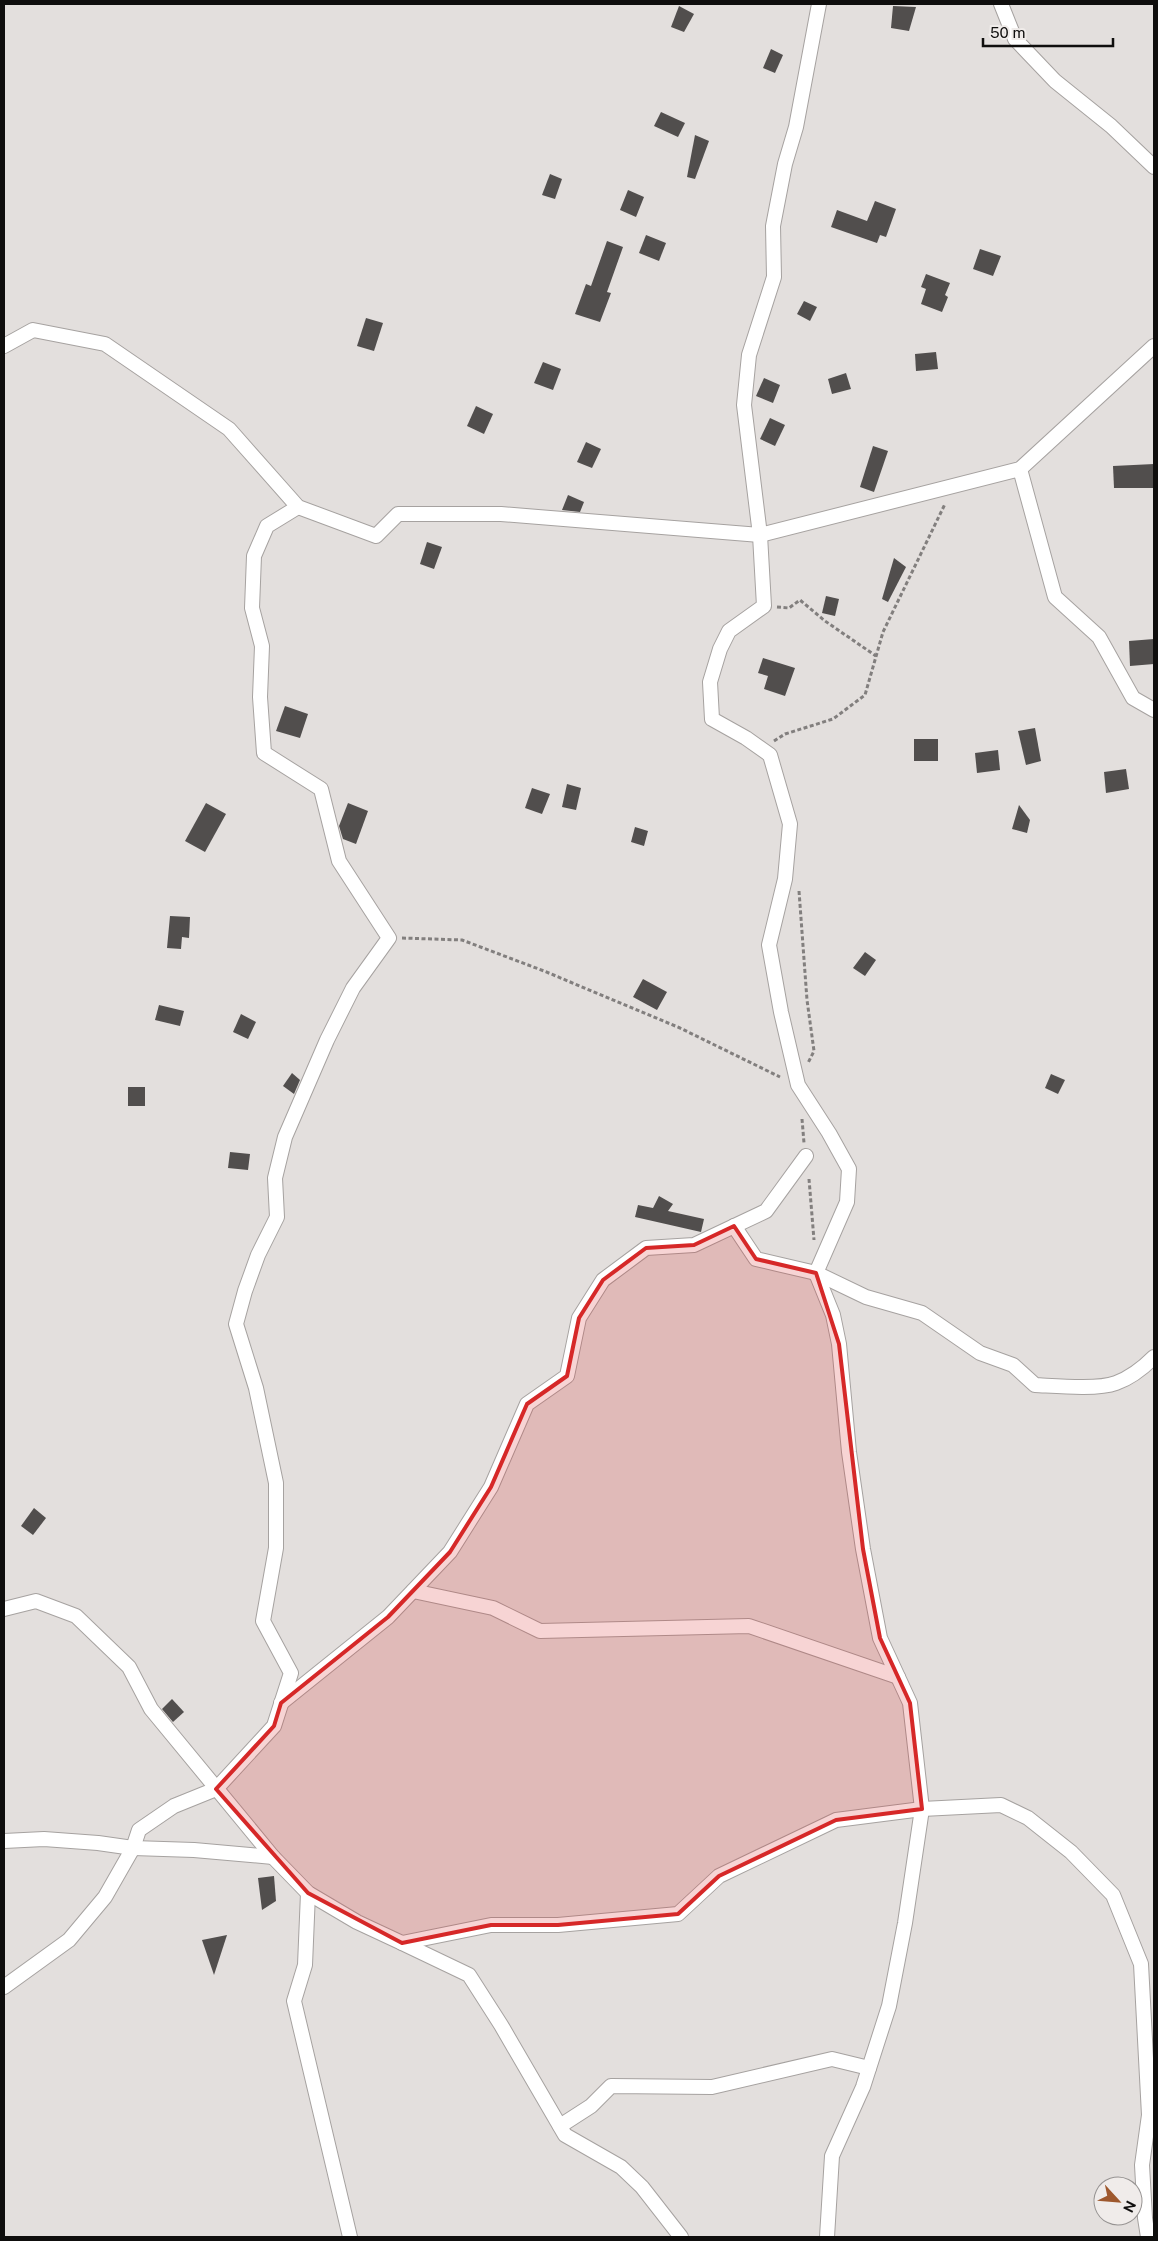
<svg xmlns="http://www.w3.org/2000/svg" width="1158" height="2241" font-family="'Public Sans',sans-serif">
<rect width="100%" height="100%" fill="#e3dfdd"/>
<!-- building -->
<g fill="#514e4d">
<path d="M679,6L694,14L684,32L671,27Z"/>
<path d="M893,6L916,7L909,31L891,28Z"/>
<path d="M771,49L783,55L775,73L763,68Z"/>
<path d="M661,112L685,123L678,137L654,126Z"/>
<path d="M695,135L709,141L695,179L687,177Z"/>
<path d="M550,174L562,179L555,199L542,195Z"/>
<path d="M628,190L644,197L636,217L620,210Z"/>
<path d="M875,201L896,209L886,237L880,235L877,243L831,227L837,210L867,221Z"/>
<path d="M646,235L666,243L659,261L639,253Z"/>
<path d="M607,241L623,247L607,292L611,293L600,322L575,314L586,284L591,286Z"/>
<path d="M980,249L1001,256L993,276L973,269Z"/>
<path d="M926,274L950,283L945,295L948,297L942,312L921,304L926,289L921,287Z"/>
<path d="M804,301L817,307L810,321L797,314Z"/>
<path d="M366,318L383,323L374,351L357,346Z"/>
<path d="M936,352L938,369L916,371L915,354Z"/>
<path d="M543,362L561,369L553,390L534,383Z"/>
<path d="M846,373L851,389L832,394L828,379Z"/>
<path d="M764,378L780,385L773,403L756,396Z"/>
<path d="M476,406L493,414L484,434L467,426Z"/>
<path d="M770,418L785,425L775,446L760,439Z"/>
<path d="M586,442L601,449L592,468L577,462Z"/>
<path d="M873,446L888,451L874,492L860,487Z"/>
<path d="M1154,464V488H1114L1113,466Z"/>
<path d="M568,495L584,502L580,512L562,510Z"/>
<path d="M427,542L442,547L434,569L420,564Z"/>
<path d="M894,558L906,567L888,602L882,599Z"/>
<path d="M826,596L839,599L835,616L822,613Z"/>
<path d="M1154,639V664L1130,666L1129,641Z"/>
<path d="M763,658L795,668L785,696L764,689L768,676L758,673Z"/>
<path d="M285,706L308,714L300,738L276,731Z"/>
<path d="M1035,728L1041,761L1026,765L1018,731Z"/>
<rect x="914" y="739" width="24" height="22"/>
<path d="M998,750L1000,770L977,773L975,753Z"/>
<path d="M1126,769L1129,789L1106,793L1104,772Z"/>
<path d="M567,784L581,788L576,810L562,807Z"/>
<path d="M532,788L550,794L542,814L525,808Z"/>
<path d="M206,803L226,814L205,852L185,841Z"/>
<path d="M348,803L368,811L356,844L343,839L339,826Z"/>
<path d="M1019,805L1030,820L1027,833L1012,829Z"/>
<path d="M635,827L648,831L644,846L631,842Z"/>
<path d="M170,916L190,917L189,938L182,937L181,949L167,948Z"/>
<path d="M865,952L876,960L865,976L853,968Z"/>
<path d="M643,979L667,992L657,1010L633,997Z"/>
<path d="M159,1005L184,1011L180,1026L155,1020Z"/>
<path d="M241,1014L256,1022L248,1039L233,1032Z"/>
<path d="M292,1073L300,1080L294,1094L283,1086Z"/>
<path d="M1051,1074L1065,1080L1058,1094L1045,1088Z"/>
<rect x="128" y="1087" width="17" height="19"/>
<path d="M230,1152L250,1154L248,1170L228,1168Z"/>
<path d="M659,1196L673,1204L668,1211L704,1219L701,1232L635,1217L638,1205L653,1208Z"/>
<path d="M34,1508L46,1518L33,1535L21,1526Z"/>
<path d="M172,1699L184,1712L173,1722L162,1709Z"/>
<path d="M274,1876L276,1901L262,1910L258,1878Z"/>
<path d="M227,1935L214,1975L202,1940Z"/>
</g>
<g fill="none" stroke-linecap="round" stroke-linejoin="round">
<defs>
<g id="minor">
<path d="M819,4L796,127L785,164L773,226L774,277L749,355L744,405L760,535L764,606L729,631L720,649L710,682L712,719L746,738L770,755L790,824L785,879L769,945L781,1012L798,1085L829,1133L849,1169L847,1202L816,1273L833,1315L839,1344L849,1452L863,1549L880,1638L910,1703L922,1809L905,1923L889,2006L863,2087L832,2156L827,2237"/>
<path d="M1001,4L1015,39L1055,81L1111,126L1154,167"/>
<path d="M4,346L33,330L105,344L229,429L298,507L376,536L398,514H501L760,535L1020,469L1154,346"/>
<path d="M1020,469L1055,597L1099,637L1133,698L1154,710"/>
<path d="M734,1226L756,1259L816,1273L866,1297L922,1313L980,1353L1013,1365L1035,1385C1056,1386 1097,1390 1116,1383C1130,1378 1144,1367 1154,1357"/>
<path d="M413,1591L493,1608L540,1631L749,1626L898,1677"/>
<path d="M4,1609L36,1601L76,1616L129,1667L151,1709L273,1857L308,1893L357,1922L402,1943L491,1925H558L678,1914L719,1876L836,1820L922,1809L1001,1805L1028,1818L1071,1852L1113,1895L1141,1964L1149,2115L1142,2165L1145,2218L1148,2237"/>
<path d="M281,1703L388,1617L450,1552L491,1487L527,1404L567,1376L579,1318L603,1280L646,1248L694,1245L766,1211L806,1156"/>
<path d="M4,1841L44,1839L98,1843L133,1848L194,1850L273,1857"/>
<path d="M308,1893L305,1965L294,2001L350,2237"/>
<path d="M402,1943L469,1975L501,2025L565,2135L621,2167L642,2187L681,2237"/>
<path d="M4,1987L69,1940L105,1897L133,1848L139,1830L174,1806L216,1789L274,1726L291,1673L263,1621L276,1548V1483L256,1388L236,1324L245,1291L258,1255L277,1217L275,1178L285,1137L327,1040L353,988L389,938L339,861L321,789L264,753L260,697L262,646L252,608L254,556L267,526L298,507"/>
<path d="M560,2126L591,2106L611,2086L712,2087L832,2059L869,2068"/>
</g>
</defs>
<!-- minor casing -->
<use href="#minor" stroke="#a6a2a0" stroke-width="16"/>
<!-- path -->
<g stroke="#827f7e" stroke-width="3" stroke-dasharray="4 2.5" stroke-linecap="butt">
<path d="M777,607L789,608L800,600L825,621L876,656"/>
<path d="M774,741L785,734L833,719L865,695L883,632L945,504"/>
<path d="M799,891L807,1000L814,1051L808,1063"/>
<path d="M402,938L462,940L544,971L680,1028L780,1077"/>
<path d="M802,1119L804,1143"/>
<path d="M809,1179L814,1240"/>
</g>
<!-- minor -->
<use href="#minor" stroke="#fff" stroke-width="14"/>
</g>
<!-- marked area -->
<path fill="#d62828" fill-opacity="0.2" stroke="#d62828" stroke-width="4" stroke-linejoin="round" d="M734,1226L756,1259L816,1273L839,1344L863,1549L880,1638L910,1703L922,1809L836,1820L719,1876L678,1914L558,1925H491L402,1943L308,1893L216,1789L274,1726L281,1703L388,1617L450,1552L491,1487L527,1404L567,1376L579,1318L603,1280L646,1248L694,1245Z"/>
<!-- border -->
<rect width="1158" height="2241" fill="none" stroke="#0f0e0d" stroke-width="10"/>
<!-- north arrow -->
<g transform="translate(1118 2201) rotate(116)"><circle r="24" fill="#f0ecea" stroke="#969392"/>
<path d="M0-4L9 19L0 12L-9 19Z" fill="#9e582d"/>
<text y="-8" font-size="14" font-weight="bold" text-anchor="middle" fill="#0f0e0d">N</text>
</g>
<!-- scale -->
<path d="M983 38v8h130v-8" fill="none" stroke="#0f0e0d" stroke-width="2.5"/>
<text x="990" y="38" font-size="15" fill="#0f0e0d" stroke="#f0ecea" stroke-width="4" paint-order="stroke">50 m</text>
</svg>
